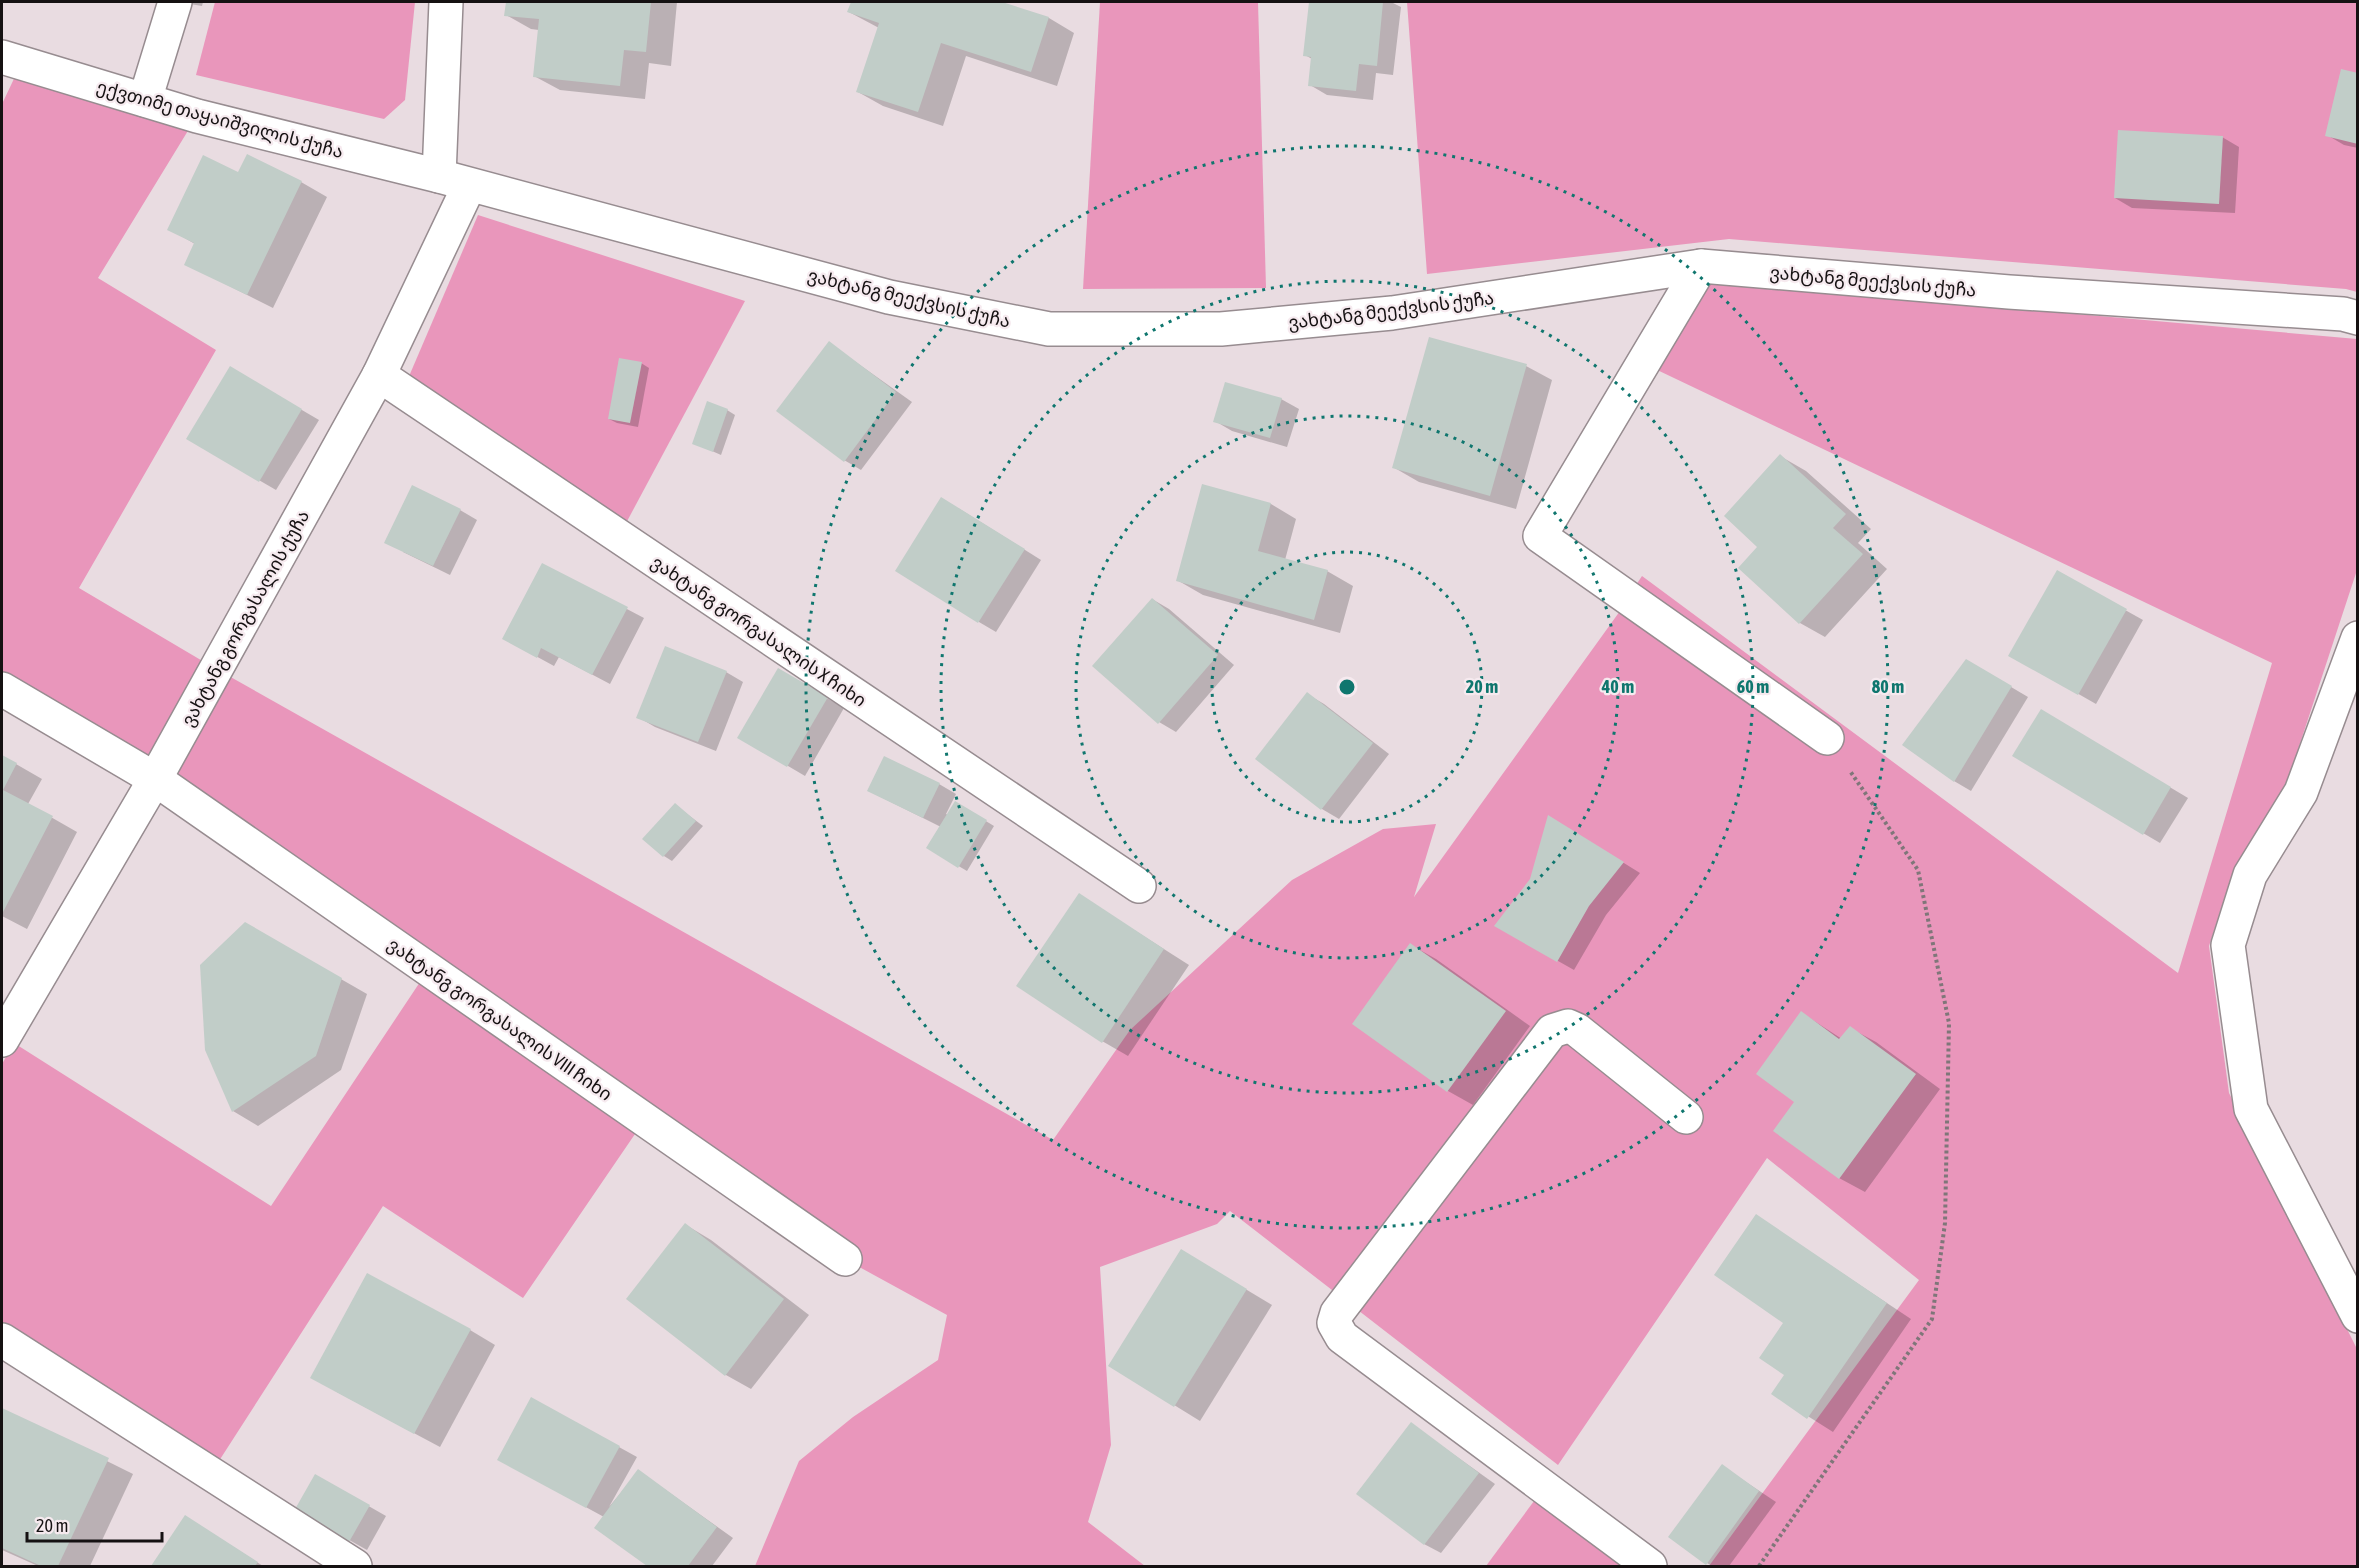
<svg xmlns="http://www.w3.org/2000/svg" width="2359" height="1568" font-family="'Asap Condensed','Noto Sans Georgian',sans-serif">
<rect width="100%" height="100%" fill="#e9dce1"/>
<!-- green -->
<g fill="#e996bb">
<path d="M215,2H415L405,100L384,119L196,75Z"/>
<path d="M1100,2H1258L1266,288L1083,289Z"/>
<path d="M1407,2H2357V292L2346,289L1729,239L1427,274Z"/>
<path d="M21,64L197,116L98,278L216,350L79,588L216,669L155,779L2,689V104Z"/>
<path d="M478,215L745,301L625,525L407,381Z"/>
<path d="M1705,281L2357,339V570L2288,780L2231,878L2209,946L2229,1093L2357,1349V1566H1709L1919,1280L1767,1158L1558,1465L1230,1211L1217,1224L1100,1267L1111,1445L1088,1522L1145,1566H755L799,1461L853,1417L938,1360L947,1315L852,1263L171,772L227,675L1053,1140L1130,1030L1292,880L1383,829L1436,824L1414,897L1620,611L1823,755L1839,737L1632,591L1642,576L2178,973L2272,663L1653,368Z"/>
<path d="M424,976L635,1134L523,1298L383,1206L217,1464L2,1325V1064L14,1043L271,1206Z"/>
<path d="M1537,1497L1626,1566H1486Z"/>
</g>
<!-- shadow -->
<g fill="#0003">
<path d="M178,2H203L202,6Z"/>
<path d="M507,2H677L671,66L649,63L645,99L560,90L534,76L539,30L531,29L506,15Z"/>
<path d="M853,2H997L1049,18L1074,33L1057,86L966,56L943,126L883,106L858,92L879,28L849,12Z"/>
<path d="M1311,2H1391L1401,7L1393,75L1376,73L1373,100L1327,95L1310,85L1312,59L1305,55Z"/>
<path d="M2358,74V148L2344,145L2327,135Z"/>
<path d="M2222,137L2239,147L2235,213L2132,208L2115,198Z"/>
<path d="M238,174L301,182L327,197L273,308L186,264L195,244L169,229Z"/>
<path d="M829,343L912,402L861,470L844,460Z"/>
<path d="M641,363L649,368L638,427L617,423L609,419Z"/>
<path d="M1526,366L1552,380L1516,509L1419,482L1393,467Z"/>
<path d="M230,368L319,420L276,490L188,439Z"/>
<path d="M1281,399L1299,409L1287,447L1232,431L1215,421Z"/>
<path d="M727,410L735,415L721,455L694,443Z"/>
<path d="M1780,456L1806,471L1871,529L1858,543L1887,569L1825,637L1800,623L1759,547Z"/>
<path d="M1203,486L1271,504L1296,519L1285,560L1327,571L1353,586L1340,633L1203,595L1177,580Z"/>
<path d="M958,508L1041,560L996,632L979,622Z"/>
<path d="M460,510L477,520L450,575L403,552Z"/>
<path d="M543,565L644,618L610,684L559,657L554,666L521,648Z"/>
<path d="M2057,572L2143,620L2096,704L2010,655Z"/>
<path d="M1152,599L1169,609L1234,665L1176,732L1159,722Z"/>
<path d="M1967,661L2028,697L1971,791L1954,781Z"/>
<path d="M778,670L844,708L805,776L739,737Z"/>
<path d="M726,672L743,682L716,751L655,727L638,717Z"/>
<path d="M1307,694L1324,704L1389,754L1339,819L1322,809Z"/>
<path d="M2059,721L2188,798L2160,843L2143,833Z"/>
<path d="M2,756L42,779L28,804L77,832L27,929L2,916Z"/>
<path d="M939,784L956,794L946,814L948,815L956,803L994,826L967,871L928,848L941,827L869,791Z"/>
<path d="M675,805L703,826L672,861L664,856Z"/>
<path d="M1566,827L1640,873L1606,915L1574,970L1496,926L1532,880Z"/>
<path d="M1079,895L1189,965L1128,1056L1102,1041Z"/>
<path d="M245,924L367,994L341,1070L258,1126L233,1111L206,1050Z"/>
<path d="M1411,945L1436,959L1530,1026L1473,1105L1448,1091Z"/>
<path d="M1802,1013L1842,1039L1850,1028L1876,1042L1940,1089L1865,1192L1839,1178L1796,1102Z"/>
<path d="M1756,1216L1911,1319L1833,1432L1773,1394L1786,1375L1785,1323Z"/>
<path d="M686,1225L711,1240L809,1315L751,1389L726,1375L628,1299Z"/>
<path d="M1207,1266L1272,1305L1200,1421L1111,1366Z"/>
<path d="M470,1330L495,1345L440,1447L337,1392Z"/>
<path d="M532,1399L637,1457L609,1507L639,1471L733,1538L712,1566H649L596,1527L604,1517L516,1469Z"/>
<path d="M2,1409L133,1474L90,1566H38L2,1550Z"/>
<path d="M1411,1424L1495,1484L1441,1553L1424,1544Z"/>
<path d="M1722,1466L1776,1502L1729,1566H1712L1707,1563Z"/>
<path d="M316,1476L386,1516L367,1550L296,1510Z"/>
<path d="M185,1517L202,1527L263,1566H152Z"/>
</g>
<!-- building -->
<g fill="#c1cdc8">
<path d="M506,2H651L646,52L624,50L620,86L533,77L539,19L504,16Z"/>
<path d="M851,2H1002L1049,17L1031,72L941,43L918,112L856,92L879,23L847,12Z"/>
<path d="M1309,2H1383L1377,66L1359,64L1356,91L1308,86L1311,57L1303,56Z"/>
<path d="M2341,69L2358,73V144L2325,136Z"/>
<path d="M2118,130L2223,136L2219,204L2114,198Z"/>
<path d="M247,154L302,181L247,295L184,265L194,243L167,230L203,155L238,172Z"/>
<path d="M1429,337L1527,364L1490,496L1392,468Z"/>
<path d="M829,341L896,392L844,462L776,411Z"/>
<path d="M619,358L642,362L630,423L608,419Z"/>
<path d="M230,366L302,409L259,482L186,439Z"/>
<path d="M1225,382L1282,398L1270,438L1213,422Z"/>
<path d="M707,401L728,409L713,452L692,444Z"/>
<path d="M1780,454L1846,514L1833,528L1863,554L1799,624L1738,568L1757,547L1724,516Z"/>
<path d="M1202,484L1271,503L1258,551L1328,570L1314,620L1176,581Z"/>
<path d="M412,485L461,509L433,566L384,543Z"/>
<path d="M941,497L1025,549L978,623L895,571Z"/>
<path d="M542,563L628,607L592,675L541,648L537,658L502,639Z"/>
<path d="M2057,570L2127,609L2078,695L2008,656Z"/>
<path d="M1152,598L1218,655L1158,724L1092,666Z"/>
<path d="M665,646L727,671L698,742L636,718Z"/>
<path d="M1966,659L2012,686L1954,782L1902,745Z"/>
<path d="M778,668L828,697L787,767L737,738Z"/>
<path d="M1307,692L1373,743L1321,810L1255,759Z"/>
<path d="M2041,709L2171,787L2143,835L2012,756Z"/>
<path d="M2,755L17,763L3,790L53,816L2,914Z"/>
<path d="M884,756L940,783L923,818L867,791Z"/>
<path d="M955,801L987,820L958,868L926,848Z"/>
<path d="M675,803L696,821L663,857L642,839Z"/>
<path d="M1548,815L1624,862L1589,906L1557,962L1494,926L1530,879Z"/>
<path d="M1079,893L1164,949L1102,1043L1016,986Z"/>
<path d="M245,922L342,978L316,1056L232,1112L205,1050L200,965Z"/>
<path d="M1410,943L1506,1011L1447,1092L1352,1024Z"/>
<path d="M1801,1011L1839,1039L1850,1026L1916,1074L1839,1179L1773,1131L1794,1102L1756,1074Z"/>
<path d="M1756,1214L1887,1303L1807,1419L1771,1394L1784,1375L1759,1358L1783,1323L1714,1275Z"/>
<path d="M685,1223L784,1299L725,1376L626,1299Z"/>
<path d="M1181,1249L1247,1289L1174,1407L1108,1366Z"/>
<path d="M367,1273L471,1329L414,1434L310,1378Z"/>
<path d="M531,1397L620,1446L586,1508L497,1460Z"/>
<path d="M2,1408L109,1458L58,1566H41L2,1548Z"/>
<path d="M1411,1422L1479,1473L1424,1545L1356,1494Z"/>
<path d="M1722,1464L1759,1491L1706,1565L1668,1537Z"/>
<path d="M638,1469L717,1527L688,1566H647L594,1528Z"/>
<path d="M315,1474L370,1505L349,1542L294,1511Z"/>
<path d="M185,1515L258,1562L255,1566H151Z"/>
</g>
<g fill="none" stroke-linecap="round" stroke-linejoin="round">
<defs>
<g id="minor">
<path d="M2,57L197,116L439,176L889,297L1049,329H1221L1392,313L1701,266L2009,292L2343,314L2358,318"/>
<path d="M145,100L175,2"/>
<path d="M439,176L446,2"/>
<path d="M1701,266L1540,536L1827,738"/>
<path d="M379,375L1139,886"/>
<path d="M2358,638L2301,792L2250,875L2228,945L2251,1109L2358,1316"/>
<path d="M2,689L155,779L845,1259"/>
<path d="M2,1040L155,779L379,375L469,186"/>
<path d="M2,1340L355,1566"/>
<path d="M1650,1566L1342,1337L1334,1323L1337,1313L1552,1031L1568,1026L1577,1030L1686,1117"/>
</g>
</defs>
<!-- minor casing -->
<use href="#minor" stroke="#978c90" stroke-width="36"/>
<!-- path -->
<path stroke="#7f7679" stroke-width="4" stroke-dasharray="3 3" stroke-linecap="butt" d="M1759,1566L1932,1319L1945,1223L1949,1023L1918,870L1850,771"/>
<!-- minor -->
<use href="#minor" stroke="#fff" stroke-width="33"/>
</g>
<!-- distance rings -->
<g fill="none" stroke="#0f766e" stroke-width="3" stroke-dasharray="3 6">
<circle cx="1347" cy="687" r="135"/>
<circle cx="1347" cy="687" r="271"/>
<circle cx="1347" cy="687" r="406"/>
<circle cx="1347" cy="687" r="541"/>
</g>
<g text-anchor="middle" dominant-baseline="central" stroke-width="4.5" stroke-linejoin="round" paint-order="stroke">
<!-- street labels -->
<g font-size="18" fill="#151112" stroke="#f6eaef">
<text transform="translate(220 119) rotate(15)">ექვთიმე თაყაიშვილის ქუჩა</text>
<text transform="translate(1873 281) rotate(5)">ვახტანგ მეექვსის ქუჩა</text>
<text transform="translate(909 298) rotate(13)">ვახტანგ მეექვსის ქუჩა</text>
<text transform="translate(1391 310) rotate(-7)">ვახტანგ მეექვსის ქუჩა</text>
<text transform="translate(245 618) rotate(-61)">ვახტანგ გორგასალის ქუჩა</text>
<text transform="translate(759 631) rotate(34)">ვახტანგ გორგასალის X ჩიხი</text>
<text transform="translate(500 1019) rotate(35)">ვახტანგ გორგასალის VIII ჩიხი</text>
</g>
</g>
<circle cx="1347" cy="687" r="9" fill="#0f766e" stroke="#f6eaef" stroke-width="3"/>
<g font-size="18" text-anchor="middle" font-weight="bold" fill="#0f766e" stroke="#f6eaef" stroke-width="4.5" stroke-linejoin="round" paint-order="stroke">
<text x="1482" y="693">20 m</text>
<text x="1618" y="693">40 m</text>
<text x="1753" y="693">60 m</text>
<text x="1888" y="693">80 m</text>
</g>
<!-- border -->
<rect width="2359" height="1568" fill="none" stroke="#151112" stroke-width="6"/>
<!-- scale -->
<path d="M27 1532v9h135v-9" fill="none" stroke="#151112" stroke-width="3"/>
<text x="36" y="1532" font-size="18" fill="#151112" stroke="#f6eaef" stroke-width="4.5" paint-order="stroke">20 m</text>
</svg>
